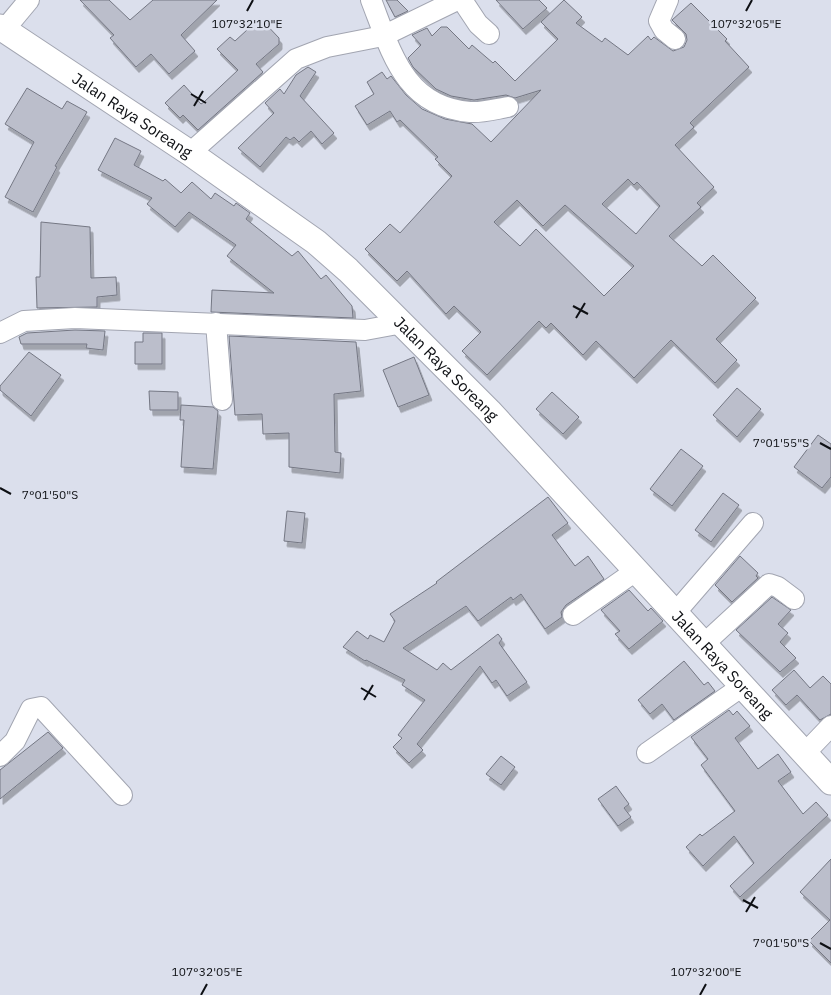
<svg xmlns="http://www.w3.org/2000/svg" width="831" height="995" font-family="'IBM Plex Sans',sans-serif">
<defs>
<filter id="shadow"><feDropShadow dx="3" dy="5.5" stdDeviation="0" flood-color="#0004"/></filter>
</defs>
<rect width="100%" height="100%" fill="#dbdfec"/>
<!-- building -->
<g fill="#bbbecb" stroke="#747783" fill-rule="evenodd" filter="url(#shadow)">
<path d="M80,0H109L130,20L153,0H217L181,35L195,51L169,74L151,54L136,67L110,38L114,35Z"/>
<path d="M386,0H397L408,11L395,17Z"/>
<path d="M496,0H539L547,8L523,29Z"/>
<path d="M564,0L582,17L576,23L602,42L605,38L628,55L648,36L651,40L654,37L673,51L684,47L687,40L686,34L672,20L691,3L727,39L725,41L749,67L690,123L694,127L675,145L714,187L697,203L701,207L669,236L702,266L713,255L756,298L716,339L737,360L715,383L671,340L634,378L596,341L583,355L551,323L546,328L539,321L487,375L462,351L481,332L454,306L446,314L407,271L397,281L365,249L390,224L400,233L452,176L435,159L438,157L400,120L397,122L390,111L367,125L355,106L374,94L367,82L382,72L387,79L391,76L406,95L422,109L445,119L472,124L491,142L541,90L515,98L506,95L474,100L451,96L436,89L413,67L408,58L421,45L412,35L427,28L432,36L441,27H447L469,49L472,45L493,63L495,61L515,81L558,39L541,22ZM628,179L634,185L637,182L660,206L636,234L602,204ZM517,200L543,226L565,205L634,266L604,296L536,229L520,246L494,222Z"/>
<path d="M260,18L279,38V44L256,64L263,72L198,130L183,115L180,118L165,103L184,85L201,104L204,102L238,70L217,49L230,37L235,41Z"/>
<path d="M308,67L316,72L300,96L334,133L322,144L311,131L299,142L294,137L290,140L286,137L260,167L238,148L274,113L265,103L280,89L284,94L296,75Z"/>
<path d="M27,88L62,109L67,101L87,112L55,166L57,167L33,212L5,197L34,142L5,124Z"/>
<path d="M115,138L141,151L134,165L163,181L165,179L181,193L192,182L211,199L215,193L234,206L236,203L250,213L246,219L292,256L298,251L321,279L326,275L352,306L353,318L211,312L212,290L274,293L227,256L236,245L189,212L175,227L147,204L152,198L98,170Z"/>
<path d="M41,222L90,227L91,278L116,277L117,295L97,297V307L37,308L36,277H40Z"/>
<path d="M75,330L105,331L103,350L86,348L87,344H21L19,337L27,333Z"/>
<path d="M143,333H162V364H135V342H143Z"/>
<path d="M229,336L356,342L361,391L334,394L335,452L341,453L340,473L289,467V433L263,434L262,414L235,415Z"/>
<path d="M29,352L61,375L31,416L0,390V386Z"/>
<path d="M414,357L429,395L398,407L383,370Z"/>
<path d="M737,388L761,409L737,437L713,415Z"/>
<path d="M149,391L178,392V410H150Z"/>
<path d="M552,392L579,417L563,434L536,409Z"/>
<path d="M181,405L213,407L218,411L213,469L181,467L184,420H180Z"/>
<path d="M818,435L831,444V477L822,488L794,467Z"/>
<path d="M681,449L703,466L672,506L650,489Z"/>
<path d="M723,493L739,505L711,542L695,530Z"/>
<path d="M548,497L568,523L552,535L575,566L588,556L604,579L566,605L561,612L562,617L545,629L521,594L513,600L511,597L478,621L466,606L403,648L437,670L443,663L451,670L498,634L502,639L499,643L527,682L507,696L496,680L492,683L480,666L417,744L423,750L409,763L393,747L402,738L398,735L425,700L402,685L405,680L366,660L365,661L343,647L357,631L368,639L370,635L384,642L395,621L390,614L437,583L436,582Z"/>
<path d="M287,511L305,513L302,543L284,541Z"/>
<path d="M740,556L758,573L756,576L758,578L732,602L715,585Z"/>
<path d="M629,590L648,611L651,608L663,621L629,649L615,634L620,631L601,610Z"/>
<path d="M772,597L791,610L778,624L788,633L780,642L796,658L780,672L736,630Z"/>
<path d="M684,661L704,685L708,682L715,691L674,720L662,704L650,714L638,700Z"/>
<path d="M794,670L810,688L823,676L831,684V714L820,720L797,695L786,705L772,690Z"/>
<path d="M729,710L733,715L737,711L750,726L735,738L758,769L778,754L791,772L778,781L803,814L816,802L828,815L740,897L730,886L754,863L734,836L703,866L686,847L700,834L702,836L735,811L701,765L708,759L691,737Z"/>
<path d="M48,732L63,748L0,799V770Z"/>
<path d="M501,756L515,767L501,785L486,774Z"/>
<path d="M616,786L629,804L624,808L631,817L618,826L598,799Z"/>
<path d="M831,859V963L809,941L830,920L800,892Z"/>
</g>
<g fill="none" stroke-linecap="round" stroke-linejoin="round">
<defs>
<g id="minor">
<path d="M371,0C391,51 404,107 470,112C482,113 496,109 508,107"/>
<path d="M462,0L478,24L489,34"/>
<path d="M668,0L659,21L664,30L675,39"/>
<path d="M4,30L29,0"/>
<path d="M190,153L296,59L327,47L383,36L457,0"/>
<path d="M216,323L222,400"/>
<path d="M0,333L24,321L75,318L365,330L403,323"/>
<path d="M676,612L753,523"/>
<path d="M573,615L637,570"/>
<path d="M705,643L769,584L778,587L794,599"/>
<path d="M806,752L831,726"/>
<path d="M647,753L744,685"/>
<path d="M0,756L15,741L31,709L41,707L122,795"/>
</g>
<g id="major">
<path id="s1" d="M0,27L190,153L316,242L348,270L489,411L831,782"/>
</g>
</defs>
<!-- minor casing -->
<use href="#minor" stroke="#a2a5b1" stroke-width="22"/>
<!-- major casing -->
<use href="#major" stroke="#a2a5b1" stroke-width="27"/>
<!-- minor -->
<use href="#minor" stroke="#fff" stroke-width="20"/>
<!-- major -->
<use href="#major" stroke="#fff" stroke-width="25"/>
</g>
<!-- ticks -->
<path fill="none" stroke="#0e1014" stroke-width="2" d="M247,11L253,0M746,11L752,0M191,94L206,103M194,106L203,91M573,306L588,314M576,318L585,303M820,443L831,449M0,488L11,494M361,688L376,697M364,700L373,685M743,900L758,908M746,912L755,897M820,943L831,949M201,995L207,984M700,995L706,984"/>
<g text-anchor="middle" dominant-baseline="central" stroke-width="5" stroke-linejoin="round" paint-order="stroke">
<!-- street labels -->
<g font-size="16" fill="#0e1014" stroke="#dbdfec">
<text stroke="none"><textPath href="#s1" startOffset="159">Jalan Raya Soreang</textPath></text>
<text stroke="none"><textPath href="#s1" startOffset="564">Jalan Raya Soreang</textPath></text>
<text stroke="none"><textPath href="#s1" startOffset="969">Jalan Raya Soreang</textPath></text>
</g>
</g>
<g font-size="12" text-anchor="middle" fill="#0e1014" stroke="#dbdfec" stroke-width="5" stroke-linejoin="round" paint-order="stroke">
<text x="247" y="28">107°32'10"E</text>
<text x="746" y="28">107°32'05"E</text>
<text x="781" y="447">7°01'55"S</text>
<text x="50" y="499">7°01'50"S</text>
<text x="781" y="947">7°01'50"S</text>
<text x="207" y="976">107°32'05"E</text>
<text x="706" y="976">107°32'00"E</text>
</g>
</svg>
